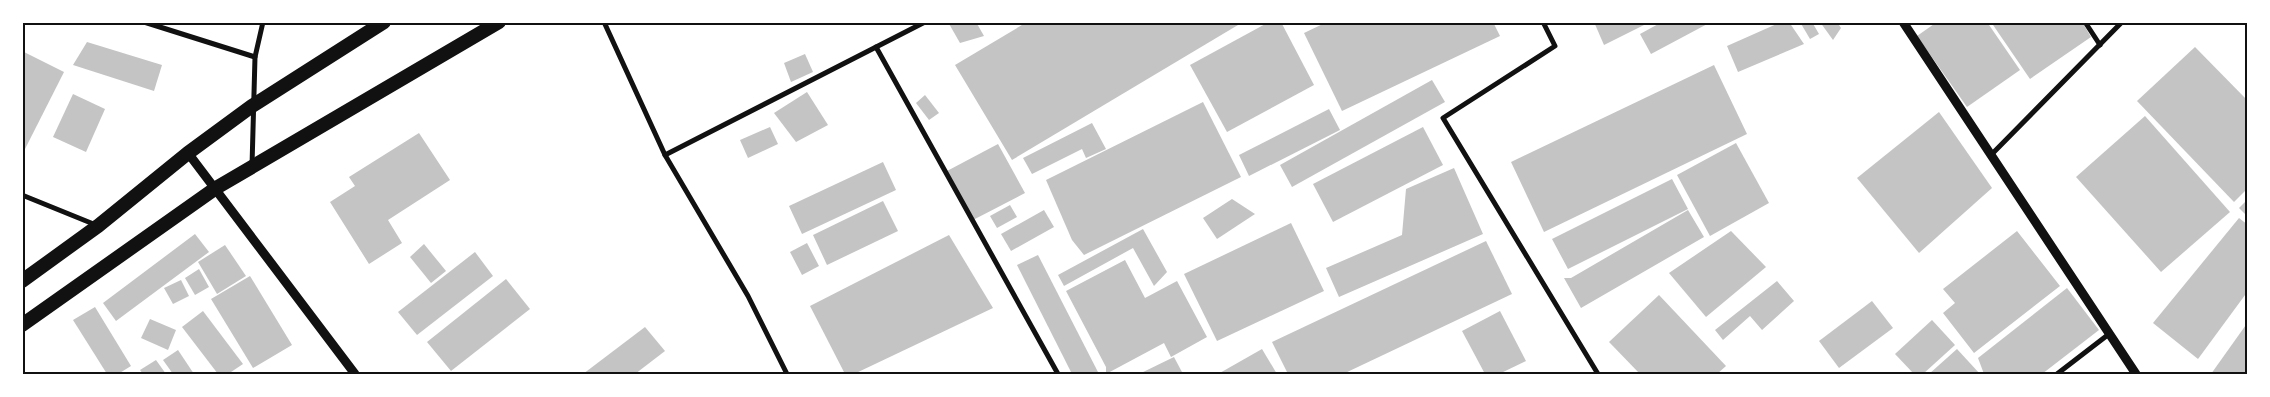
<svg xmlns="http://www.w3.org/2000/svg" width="2270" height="397" font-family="'IBM Plex Sans',sans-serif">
<rect width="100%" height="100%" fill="#fff"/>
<!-- building -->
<g fill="#c4c4c4">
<path d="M948,22H976L984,36L960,43Z"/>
<path d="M1027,22H1243L1012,160L955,65Z"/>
<path d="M1269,22H1281L1314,85L1227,132L1190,65Z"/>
<path d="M1327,22H1493L1500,36L1342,111L1304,33Z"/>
<path d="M1594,22H1650L1604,45Z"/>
<path d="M1662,22H1711L1651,54L1640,34Z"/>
<path d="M1781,22H1789L1804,44L1738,72L1727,46Z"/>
<path d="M1800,22H1812L1819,34L1810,39Z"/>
<path d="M1820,22H1837L1841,28L1833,40Z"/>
<path d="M1937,22H1987L2020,70L1967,107L1917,36Z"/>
<path d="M1991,22H2082L2091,37L2030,79Z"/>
<path d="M87,42L162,65L154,91L73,65Z"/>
<path d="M2195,47L2248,101V188L2234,202L2137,101Z"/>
<path d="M22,51L64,72L25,149L22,148Z"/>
<path d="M805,54L813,72L791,82L784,63Z"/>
<path d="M1714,65L1747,134L1544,232L1511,162Z"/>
<path d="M1432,80L1445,102L1292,187L1280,165Z"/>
<path d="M807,92L828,125L796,142L774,113Z"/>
<path d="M73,94L105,109L86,152L53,137Z"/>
<path d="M925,95L939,113L929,120L916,103Z"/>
<path d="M1203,102L1241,177L1084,255L1072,240L1046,180Z"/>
<path d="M1329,109L1340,130L1249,176L1239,155Z"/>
<path d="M1939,112L1992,188L1919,253L1857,178Z"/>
<path d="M2145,116L2230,212L2161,272L2076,177Z"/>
<path d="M1092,123L1106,149L1086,158L1082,149L1032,174L1023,158Z"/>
<path d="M770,127L778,144L748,158L740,140Z"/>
<path d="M1423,127L1443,165L1333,222L1313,184Z"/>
<path d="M419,133L450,180L388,220L402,243L369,264L330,202L355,186L349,177Z"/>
<path d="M1736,143L1769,203L1710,236L1677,175Z"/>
<path d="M998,144L1025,193L973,220L947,171Z"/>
<path d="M883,162L896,190L802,234L789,206Z"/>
<path d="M1454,168L1483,234L1339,297L1326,268L1402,235L1406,189Z"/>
<path d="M1672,179L1688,209L1568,269L1552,239Z"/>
<path d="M1232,199L1255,214L1217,239L1203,218Z"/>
<path d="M2248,199V217L2239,208Z"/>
<path d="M883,201L898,231L827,265L813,235Z"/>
<path d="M1010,205L1017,217L997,228L990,216Z"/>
<path d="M1044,210L1054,227L1011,251L1001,234Z"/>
<path d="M1688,210L1704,237L1581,308L1564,278H1571Z"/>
<path d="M2239,218L2248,225V291L2198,359L2153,323Z"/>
<path d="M1291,223L1324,291L1217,341L1184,274Z"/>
<path d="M1143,229L1167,272L1154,286L1133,248L1064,286L1058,275Z"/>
<path d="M1731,231L1766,267L1706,317L1669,273Z"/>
<path d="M2017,231L2060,286L1974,353L1943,313L1955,303L1943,289Z"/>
<path d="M195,234L209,252L116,321L103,303Z"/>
<path d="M949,235L993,308L854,374H845L810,306Z"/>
<path d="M1486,241L1512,294L1343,374H1288L1272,342Z"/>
<path d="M807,243L819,266L802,275L790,252Z"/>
<path d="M424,244L446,271L431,283L410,257Z"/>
<path d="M225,245L246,276L217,294L198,262Z"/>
<path d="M475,252L493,276L417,335L398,312Z"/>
<path d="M1038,255L1099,374H1072L1017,265Z"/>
<path d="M1125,260L1145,298L1177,281L1207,337L1171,357L1164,343L1106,374V367L1066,291Z"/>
<path d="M199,269L209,287L195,295L185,278Z"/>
<path d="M250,276L292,345L253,368L211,299Z"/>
<path d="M506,279L530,309L451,371L427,342Z"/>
<path d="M181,280L189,296L173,304L164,288Z"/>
<path d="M1777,281L1794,301L1762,330L1750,316L1723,340L1715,330Z"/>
<path d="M2067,288L2099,330L2042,374H1984L1978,358Z"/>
<path d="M1659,295L1726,366L1717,374H1640L1609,342Z"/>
<path d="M1872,301L1893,328L1839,368L1819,341Z"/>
<path d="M95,307L131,366L118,374H107L73,320Z"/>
<path d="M203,311L243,364L228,374H218L182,327Z"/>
<path d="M1500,311L1526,361L1499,374H1485L1462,331Z"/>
<path d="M150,319L176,330L168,350L141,338Z"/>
<path d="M1932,320L1955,345L1923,374H1914L1895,354Z"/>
<path d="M2248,322V374H2211Z"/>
<path d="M645,327L665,351L635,374H583Z"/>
<path d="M1262,349L1277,374H1218Z"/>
<path d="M1957,349L1980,374H1929Z"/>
<path d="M178,350L194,374H173L163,360Z"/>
<path d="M1174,357L1183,374H1139Z"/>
<path d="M156,360L166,374H143L140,370Z"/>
</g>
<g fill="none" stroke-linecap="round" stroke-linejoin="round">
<!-- minor -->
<g stroke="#111" stroke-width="5">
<path d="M144,22L255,57"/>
<path d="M604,22L665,155L748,296L787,374"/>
<path d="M1543,22L1555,46L1443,118L1598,374"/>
<path d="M2085,22L2100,45"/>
<path d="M876,47L1058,374"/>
<path d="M665,155L925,22"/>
<path d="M1991,155L2122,22"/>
<path d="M252,166L255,57L263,22"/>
<path d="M22,195L96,225"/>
<path d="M2057,374L2109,334"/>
</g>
<!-- tertiary -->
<g stroke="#111" stroke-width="9">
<path d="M1903,22L2136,374"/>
<path d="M188,153L355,374"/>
</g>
<!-- trunk -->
<g stroke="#111" stroke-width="14">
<path d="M22,281L98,226L188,153L252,106L384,22"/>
<path d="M22,325L216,188L499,22"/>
</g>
</g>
<!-- border -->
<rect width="2270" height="397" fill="none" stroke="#ffffff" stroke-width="48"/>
<rect x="24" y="24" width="2222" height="349" fill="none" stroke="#111" stroke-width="2"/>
</svg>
